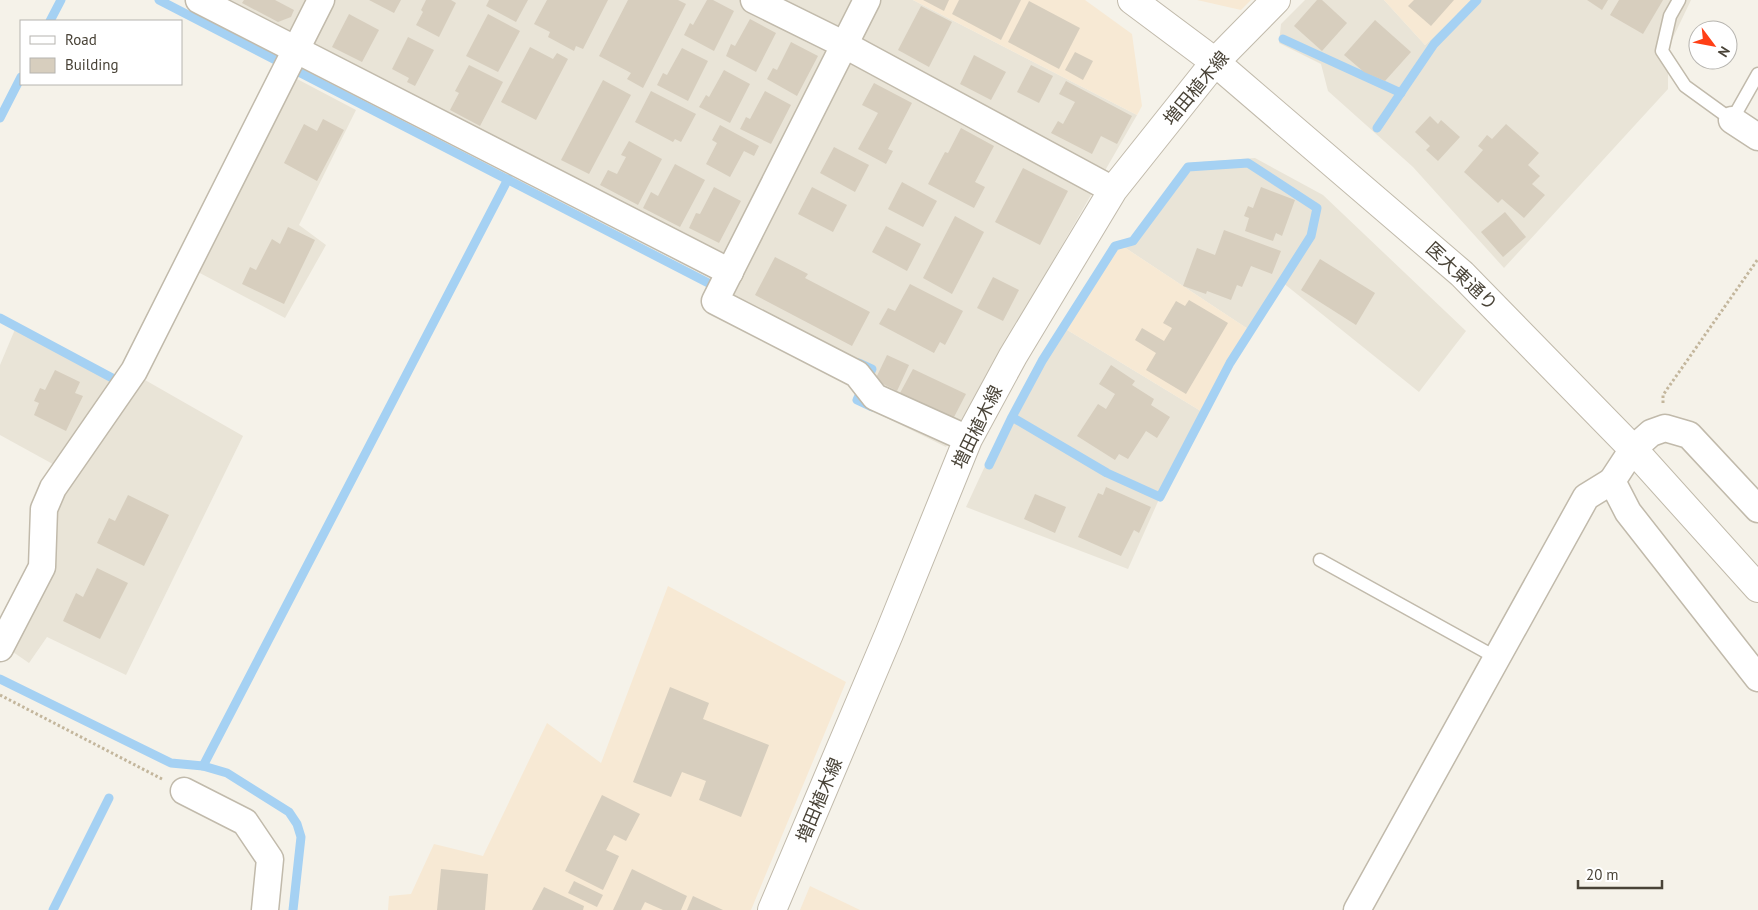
<svg xmlns="http://www.w3.org/2000/svg" width="1758" height="910" font-family="'PT Sans','Noto Sans JP',sans-serif">
<rect width="100%" height="100%" fill="#f5f2e9"/>
<!-- residential -->
<g fill="#e9e4d7">
<path d="M231,0H913L1137,115L946,447L852,401L865,371L712,290L717,257Z"/>
<path d="M1305,0H1384L1425,45L1472,0H1691L1668,48V89L1504,268L1413,167L1328,91L1321,64L1279,43L1281,24Z"/>
<path d="M280,70L356,110L299,225L326,245L285,318L181,263Z"/>
<path d="M1255,158L1323,195L1466,331L1419,392L1282,282L1251,331L1118,243L1139,237L1187,163Z"/>
<path d="M16,327L114,379L124,368L243,436L126,675L47,637L29,663L0,643L35,562L60,468L0,435V365Z"/>
<path d="M1064,328L1204,413L1160,497L1128,569L966,507L1010,412Z"/>
</g>
<!-- commercial -->
<g fill="#f7e9d4">
<path d="M913,0H1085L1132,34L1142,106L1137,115Z"/>
<path d="M1197,0H1251L1241,10Z"/>
<path d="M1384,0H1472L1425,45Z"/>
<path d="M1118,243L1251,331L1230,363L1204,413L1064,328Z"/>
<path d="M668,586L846,682L751,910H388L389,896L411,894L434,844L483,856L547,723L601,763Z"/>
<path d="M810,886L860,910H800Z"/>
</g>
<g fill="none" stroke-linecap="round" stroke-linejoin="round">
<!-- stream -->
<g stroke="#a5d1f3" stroke-width="9">
<path d="M159,0L720,289"/>
<path d="M50,21L61,0"/>
<path d="M1283,39L1401,93"/>
<path d="M0,118L21,77"/>
<path d="M1377,128L1434,44L1477,0"/>
<path d="M0,318L114,379"/>
<path d="M859,363L872,369L857,400L872,407"/>
<path d="M989,465L1012,417L1107,473L1160,497L1230,363L1311,236L1317,208L1248,163L1188,167L1133,241L1115,246L1042,361L1012,417"/>
<path d="M0,679L171,763L203,766L227,773L289,812L297,824L301,837L293,910"/>
<path d="M203,766L508,179"/>
<path d="M53,910L109,798"/>
</g>
</g>
<!-- building -->
<g fill="#d7cebe">
<path d="M244,0H275L294,10L291,17L278,22L242,3Z"/>
<path d="M369,0H401L394,13Z"/>
<path d="M426,0H451L456,3L439,37L416,25L423,12L421,10Z"/>
<path d="M489,0H528L516,22L486,6Z"/>
<path d="M547,0H608L583,49L576,46L574,51L548,37L550,32L534,24Z"/>
<path d="M628,0H678L686,4L643,88L627,79L631,73L599,56Z"/>
<path d="M707,0H713L734,11L714,51L684,35L690,23L693,25Z"/>
<path d="M923,0H949L944,11Z"/>
<path d="M959,0H1021L1001,40L952,14Z"/>
<path d="M1317,0H1322L1347,23L1322,51L1294,26Z"/>
<path d="M1414,0H1454L1431,26L1408,6Z"/>
<path d="M1587,0H1608L1602,10Z"/>
<path d="M1619,0H1663L1643,34L1610,15Z"/>
<path d="M1029,1L1080,28L1059,69L1008,42Z"/>
<path d="M921,6L952,22L929,67L898,50Z"/>
<path d="M349,14L379,30L362,62L332,47Z"/>
<path d="M488,14L520,31L498,72L466,56Z"/>
<path d="M750,19L776,33L756,72L726,56L731,44L735,46Z"/>
<path d="M1375,20L1411,52L1385,81L1364,72L1344,55Z"/>
<path d="M408,37L434,50L415,86L407,82L409,78L392,69Z"/>
<path d="M791,42L818,56L797,96L767,79L773,68L777,70Z"/>
<path d="M530,47L553,59L557,53L568,59L536,120L501,102Z"/>
<path d="M682,48L708,61L688,101L657,85L663,73L667,75Z"/>
<path d="M1075,52L1093,61L1083,80L1065,70Z"/>
<path d="M974,55L1006,72L991,100L960,84Z"/>
<path d="M469,65L503,82L480,126L450,110L459,93L455,91Z"/>
<path d="M1031,65L1053,76L1039,103L1017,92Z"/>
<path d="M724,70L750,84L730,123L699,107L706,95L709,97Z"/>
<path d="M603,80L631,95L589,174L561,160Z"/>
<path d="M1066,81L1132,116L1117,144L1101,136L1092,154L1051,133L1058,121L1063,124L1075,102L1059,94Z"/>
<path d="M874,83L912,103L888,149L893,151L886,164L858,149L878,113L862,105Z"/>
<path d="M651,91L696,114L681,142L675,139L673,142L635,122Z"/>
<path d="M765,91L791,105L771,144L740,129L746,117L750,119Z"/>
<path d="M1430,116L1438,124L1441,120L1460,137L1438,161L1426,150L1430,146L1415,132Z"/>
<path d="M323,119L344,130L317,181L284,163L304,124L317,131Z"/>
<path d="M1506,124L1539,153L1528,165L1540,176L1532,184L1545,195L1524,218L1502,199L1498,203L1464,172L1483,150L1478,146L1487,135L1492,139Z"/>
<path d="M720,125L759,146L754,156L744,151L730,177L706,164L717,143L712,140Z"/>
<path d="M961,128L994,146L975,182L985,187L974,208L928,184L945,152L948,153Z"/>
<path d="M629,141L662,159L638,205L600,185L608,170L617,174L626,157L621,155Z"/>
<path d="M834,147L869,165L855,192L820,173Z"/>
<path d="M675,164L705,180L680,227L643,208L651,192L658,196Z"/>
<path d="M1023,168L1068,191L1040,245L995,222Z"/>
<path d="M902,182L937,201L923,227L888,209Z"/>
<path d="M714,187L741,201L719,243L689,228L696,213L700,214Z"/>
<path d="M812,187L847,205L833,232L798,214Z"/>
<path d="M1261,187L1295,200L1282,236L1276,233L1273,241L1245,231L1249,218L1244,216L1248,206L1253,208Z"/>
<path d="M1505,212L1526,237L1503,257L1481,232Z"/>
<path d="M955,216L984,232L952,294L923,278Z"/>
<path d="M886,226L921,244L907,271L872,252Z"/>
<path d="M288,227L315,240L284,304L242,284L250,267L256,270L272,239L280,244Z"/>
<path d="M1224,230L1281,251L1272,274L1251,266L1242,287L1237,285L1231,300L1207,291L1206,294L1183,286L1197,248L1215,255Z"/>
<path d="M775,257L808,274L805,278L870,312L852,346L755,295Z"/>
<path d="M1320,259L1375,293L1356,325L1301,290Z"/>
<path d="M993,277L1019,290L1003,321L977,308Z"/>
<path d="M910,284L963,311L945,345L940,342L934,353L879,324L888,308L895,311Z"/>
<path d="M1189,300L1228,323L1186,394L1146,370L1156,353L1135,340L1142,328L1164,341L1172,328L1163,323L1176,301L1185,306Z"/>
<path d="M887,355L909,365L897,391L875,380Z"/>
<path d="M1111,365L1135,381L1132,385L1154,399L1151,405L1170,417L1157,438L1146,431L1128,459L1119,454L1115,460L1077,436L1098,404L1106,409L1115,394L1099,384Z"/>
<path d="M913,369L966,394L953,419L900,393Z"/>
<path d="M55,370L80,382L75,393L83,396L66,431L34,415L39,403L34,401L40,388L45,390Z"/>
<path d="M1106,487L1151,507L1139,533L1134,530L1121,556L1078,537L1098,493L1103,495Z"/>
<path d="M1035,494L1066,507L1055,533L1024,519Z"/>
<path d="M128,495L169,515L144,566L97,543L109,518L115,521Z"/>
<path d="M97,568L128,583L100,639L63,621L76,593L83,597Z"/>
<path d="M670,687L709,703L703,719L769,745L741,817L699,800L706,781L682,772L671,797L633,782Z"/>
<path d="M602,795L640,814L626,841L614,835L606,850L619,856L603,890L565,871Z"/>
<path d="M441,869L488,874L485,910H437Z"/>
<path d="M632,869L687,896L681,910H663L645,902L641,910H613Z"/>
<path d="M574,881L603,895L597,907L568,893Z"/>
<path d="M544,887L584,906L583,910H532Z"/>
<path d="M693,896L723,910H687Z"/>
</g>
<g fill="none" stroke-linecap="round" stroke-linejoin="round">
<defs>
<g id="service">
<path d="M1679,0L1670,16L1662,51L1685,86L1732,120L1758,74"/>
<path d="M1320,560L1497,658"/>
</g>
<g id="minor">
<path d="M199,0L730,272"/>
<path d="M754,0L845,45L1113,190"/>
<path d="M867,0L715,301L857,374L875,397L968,439"/>
<path d="M1732,120L1758,137"/>
<path d="M1758,509L1689,435L1665,428L1651,433L1633,449L1612,481L1628,512L1758,678"/>
<path d="M0,648L42,567L44,509L53,488L134,371L321,0"/>
<path d="M184,791L245,822L270,859L265,910"/>
<path d="M1357,910L1586,497L1612,481"/>
</g>
<g id="tertiary">
<path d="M1132,0L1215,62L1462,274L1633,449L1758,588"/>
<path d="M772,910L889,634L968,439L1013,356L1113,190L1215,62L1276,0"/>
</g>
</defs>
<!-- service casing -->
<use href="#service" stroke="#c1baab" stroke-width="15"/>
<!-- minor casing -->
<use href="#minor" stroke="#c1baab" stroke-width="29"/>
<!-- tertiary casing -->
<use href="#tertiary" stroke="#c1baab" stroke-width="30"/>
<!-- path -->
<g stroke="#c3b69c" stroke-width="3" stroke-dasharray="2.5 2.5" stroke-linecap="butt">
<path d="M1663,403V395L1758,259"/>
<path d="M0,695L162,779"/>
</g>
<!-- service -->
<use href="#service" stroke="#fff" stroke-width="12"/>
<!-- minor -->
<use href="#minor" stroke="#fff" stroke-width="26"/>
<!-- tertiary -->
<use href="#tertiary" stroke="#fff" stroke-width="28"/>
</g>
<g text-anchor="middle" dominant-baseline="central" stroke-width="4" stroke-linejoin="round" paint-order="stroke">
<!-- street labels -->
<g font-size="18" fill="#494337" stroke="#fff">
<text transform="translate(1196 88) rotate(-50)">増田植木線</text>
<text transform="translate(1462 276) rotate(43)">医大東通り</text>
<text transform="translate(977 427) rotate(-64)">増田植木線</text>
<text transform="translate(819 800) rotate(-67)">増田植木線</text>
</g>
</g>
<!-- legend -->
<rect x="20" y="20" width="162" height="65" fill="#ffffff" stroke="#b6b4af"/>
<rect x="30" y="36" width="25" height="8" fill="#ffffff" stroke="#b6b4af"/>
<text x="65" y="45" font-size="15" fill="#494337">Road</text>
<rect x="30" y="58" width="25" height="15" fill="#d7cebe" stroke="#b6b4af"/>
<text x="65" y="70" font-size="15" fill="#494337">Building</text>
<!-- north arrow -->
<g transform="translate(1713 45) rotate(122)"><circle r="24" fill="#ffffff" stroke="#b6b4af"/>
<path d="M0-4L9 19L0 12L-9 19Z" fill="#ff3f16"/>
<text y="-8" font-size="14" font-weight="bold" text-anchor="middle" fill="#494337">N</text>
</g>
<!-- scale -->
<path d="M1578 880v8h84v-8" fill="none" stroke="#494337" stroke-width="2.5"/>
<text x="1586" y="880" font-size="15" fill="#494337" stroke="#ffffff" stroke-width="4" paint-order="stroke">20 m</text>
</svg>
